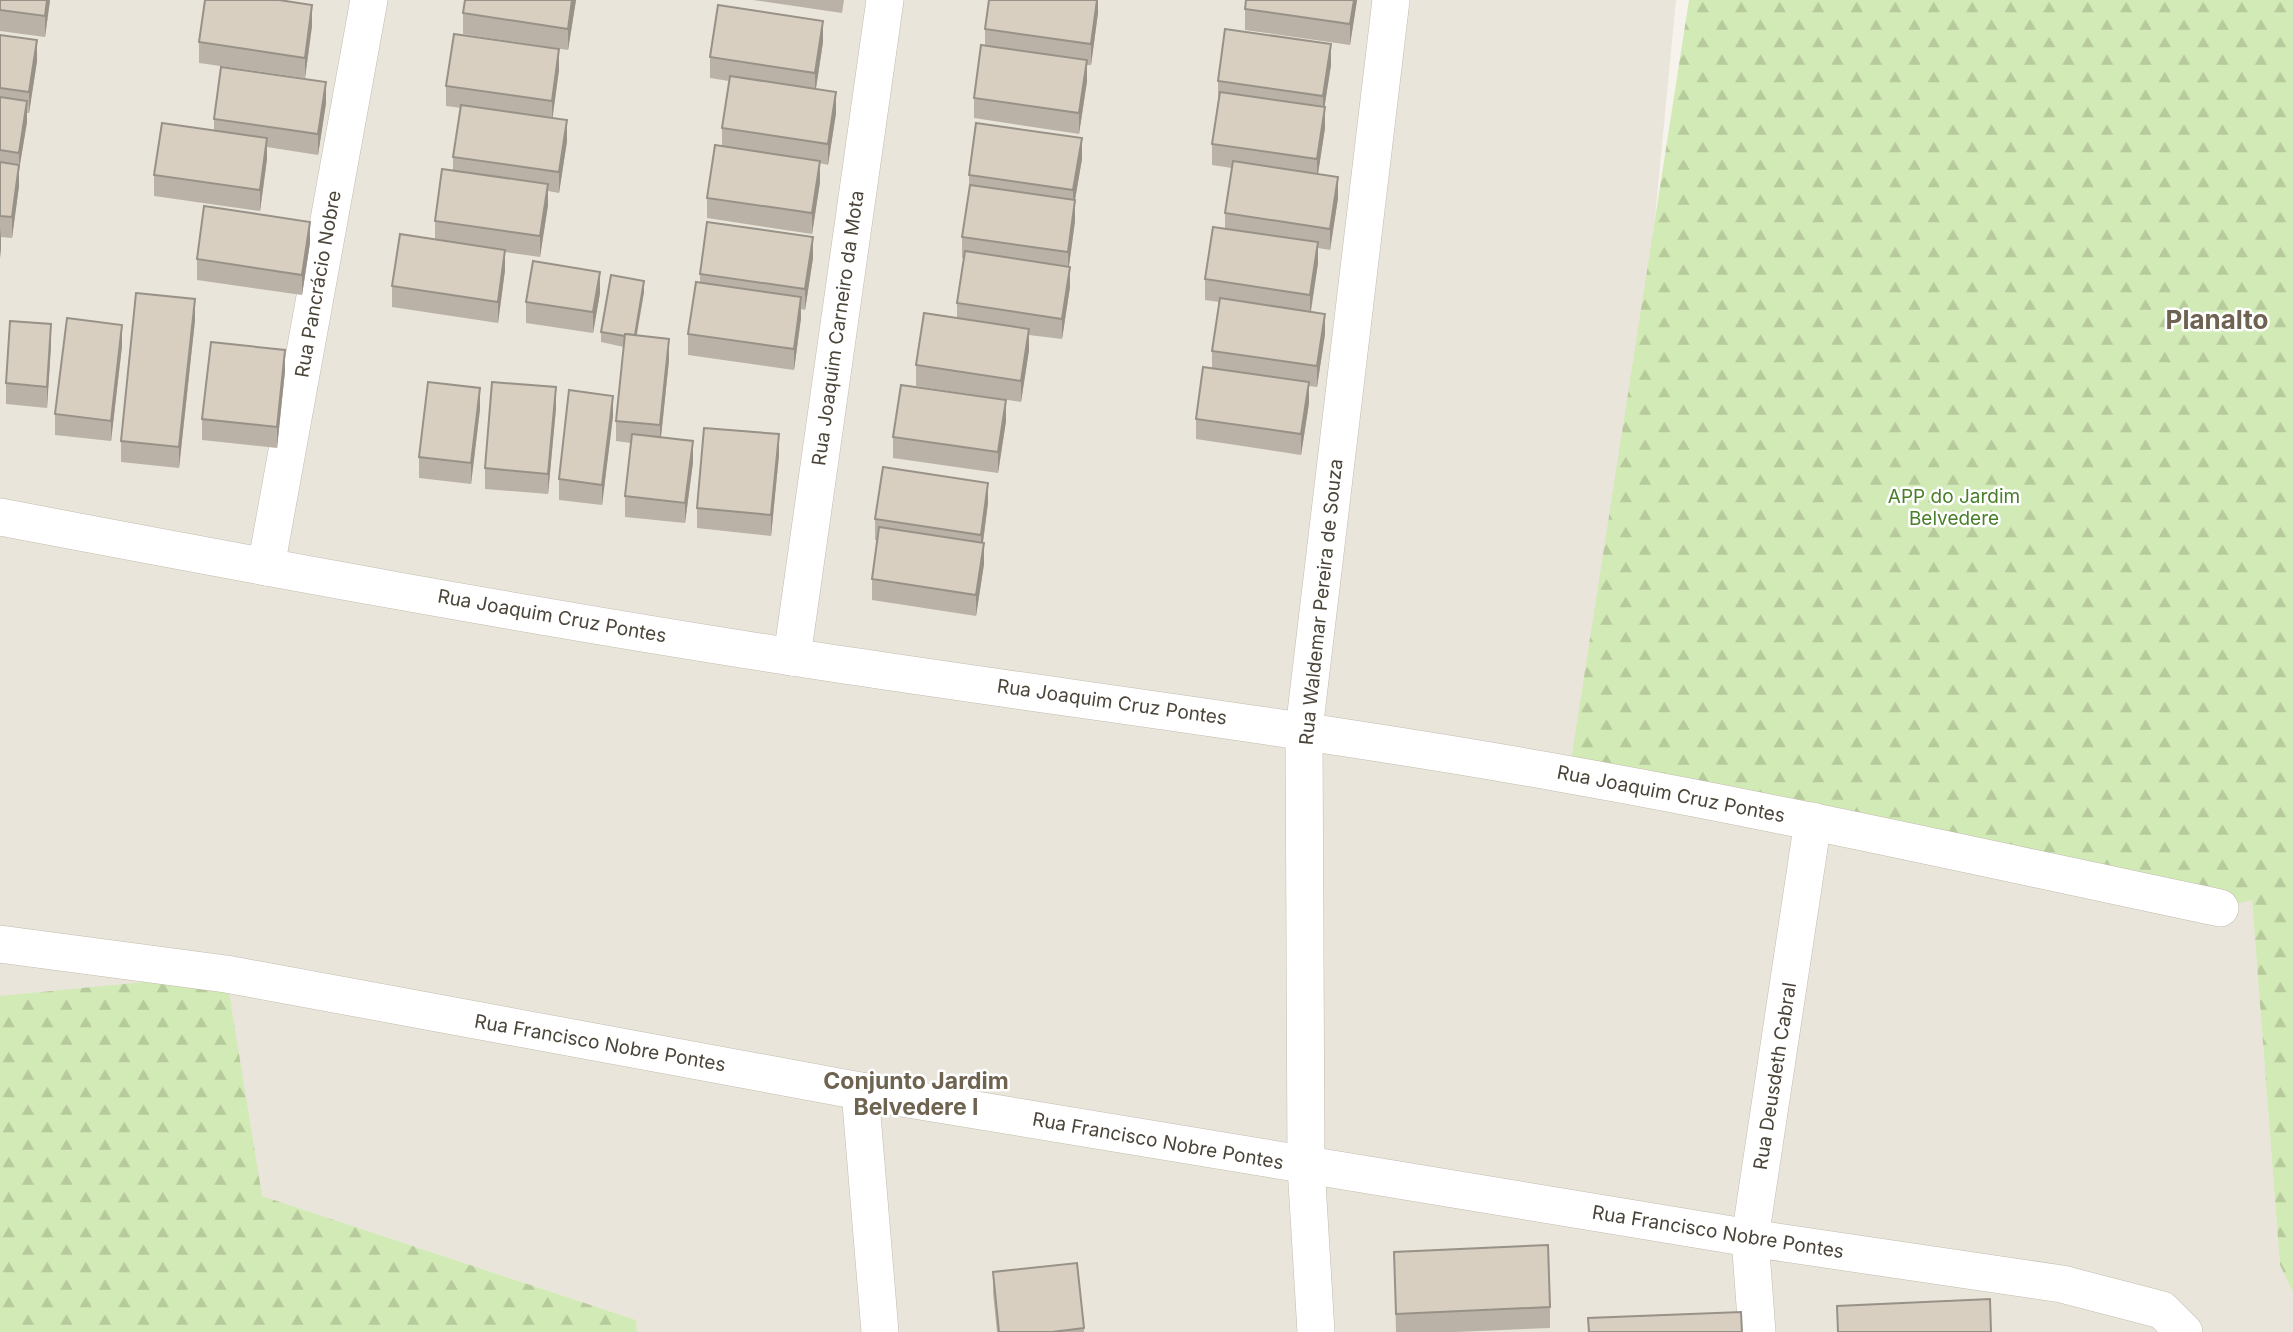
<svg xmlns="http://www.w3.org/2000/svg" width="2293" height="1332" font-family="Inter,sans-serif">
<defs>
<pattern id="forest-firs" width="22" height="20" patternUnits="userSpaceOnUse" patternTransform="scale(1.75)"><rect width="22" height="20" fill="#d2eab5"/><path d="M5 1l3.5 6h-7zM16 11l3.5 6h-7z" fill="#b6ca9c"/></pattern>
</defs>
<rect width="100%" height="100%" fill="#f6f3ec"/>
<!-- residential -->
<path fill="#eae5da" d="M0,0H1676L1600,786L2252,899L2280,1264L2293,1292V1332H637L636,1320L262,1196L0,996Z"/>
<!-- forest -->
<g fill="url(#forest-firs)">
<path d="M1689,0H2293V1292L2280,1265L2252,900L2220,908L1569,774Z"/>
<path d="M226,974L262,1196L636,1320L637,1332H0V996Z"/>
</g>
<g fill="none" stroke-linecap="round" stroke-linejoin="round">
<defs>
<g id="minor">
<path d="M0,517C263,567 527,616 792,657C1050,697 1308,728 1565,774C1785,813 2002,862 2220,908"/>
<path d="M266,567L369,0"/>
<path d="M792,657L885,0"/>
<path d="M0,944L226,974L860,1091L1750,1238L2062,1284L2162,1310L2184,1332"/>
<path d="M860,1091L880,1332"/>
<path d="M1316,1332L1306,1166L1304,730L1391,0"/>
<path d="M1757,1332L1750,1238L1813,821"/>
</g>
</defs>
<!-- minor casing -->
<use href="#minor" stroke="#c2bbae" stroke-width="38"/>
<!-- minor -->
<use href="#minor" stroke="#fff" stroke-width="37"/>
</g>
<!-- wall -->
<g fill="#bab2a6">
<path d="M0,0H50L45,37L0,31Z"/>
<path d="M576,0L568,50L463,34V13Z"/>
<path d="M753,0H844L842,13Z"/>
<path d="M1098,0V13L1091,65H1087V81L1079,134L974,118V98L985,45V29Z"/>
<path d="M1246,0H1357L1350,45L1245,30V9Z"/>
<path d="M312,26L305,78L199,63V42Z"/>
<path d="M0,35L37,61L29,113H27V122L19,170V186L12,238L1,237L0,258Z"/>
<path d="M823,42L816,89L836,113L828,165L820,163V182L812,234L707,218V198L722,147V128L729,81L710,78V57Z"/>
<path d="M1331,65L1324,107L1325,128L1318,174L1338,198L1330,250L1318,248V263L1311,312L1325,334L1317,387L1309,386V403L1301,455L1196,439V419L1212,368V351L1219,302L1205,300V279L1225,229V213L1232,168L1212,165V144L1218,102V81Z"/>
<path d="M559,70L552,118L567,141L559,193L548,191V205L540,257L505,252V270L498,323L392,307V286L435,239V221L453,171V157L461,108L446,106V86Z"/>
<path d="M326,103L318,155L267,147V159L260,211L154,196V175L214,130V119Z"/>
<path d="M1082,159L1075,200V221L1069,266L1070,287L1062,339L1029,335V350L1021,402L916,386V365L957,318V303L964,258H962V237L969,195V175Z"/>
<path d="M310,243L302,295L197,280V259Z"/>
<path d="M813,258L805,310L801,309V318L794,370L688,355V334L700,282V274Z"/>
<path d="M644,292L637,335L669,360L661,437L693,462L685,523L625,517V496L631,443L616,441V421L624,347L601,342V332Z"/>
<path d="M600,293L593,333L526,323V302Z"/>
<path d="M195,320L179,468L121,462V441Z"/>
<path d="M51,345L47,408L6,404V383Z"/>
<path d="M122,346L111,441L55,435V414Z"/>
<path d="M285,371L277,448L202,440V419Z"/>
<path d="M556,408L548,494L485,489V468Z"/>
<path d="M480,409L471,484L419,478V457Z"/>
<path d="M613,416L602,505L559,500V479Z"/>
<path d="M1006,421L998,473L893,458V437Z"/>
<path d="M779,455L771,536L697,528V508Z"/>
<path d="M988,503L983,543L984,564L976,616L872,600V579L877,540H875V519Z"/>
<path d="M1394,1252L1550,1307V1328L1455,1332H1396Z"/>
<path d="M993,1272L1084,1328V1332H997L993,1293Z"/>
</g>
<!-- shaded-wall -->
<g fill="#979187">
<path d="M47,0H50L45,37V16Z"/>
<path d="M572,0H576L568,50V29Z"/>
<path d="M1097,0H1098V13L1091,65V44Z"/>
<path d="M1354,0H1357L1350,45V24Z"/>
<path d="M312,5V26L305,78V58Z"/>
<path d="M823,21V42L815,94V73Z"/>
<path d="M37,40V61L29,113V92Z"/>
<path d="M1331,44V65L1323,117V96Z"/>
<path d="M559,49V70L552,122V101Z"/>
<path d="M1087,60V81L1079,134V113Z"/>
<path d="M326,82V103L318,155V134Z"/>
<path d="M836,92V113L828,165V144Z"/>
<path d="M27,101V122L19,170V186L12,238V217L19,169V153Z"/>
<path d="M1325,107V128L1317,180V159Z"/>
<path d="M567,120V141L559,193V172Z"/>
<path d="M267,138V159L260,211V190Z"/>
<path d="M1082,138V159L1073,211V190Z"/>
<path d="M820,161V182L812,234V213Z"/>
<path d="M1338,177V198L1330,250V229Z"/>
<path d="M548,184V205L540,257V236Z"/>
<path d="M1075,200V221L1068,273V252Z"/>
<path d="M310,222V243L302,295V275Z"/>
<path d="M1,228V249L0,258V238Z"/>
<path d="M813,237V258L805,310V289Z"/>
<path d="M1318,242V263L1310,315V295Z"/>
<path d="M505,250V270L498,323V302Z"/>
<path d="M1070,267V287L1062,339V319Z"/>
<path d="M600,272V293L593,333V312Z"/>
<path d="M644,281V292L634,348V338Z"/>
<path d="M801,297V318L794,370V349Z"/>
<path d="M195,299V320L179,468V447Z"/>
<path d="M1325,314V334L1317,387V366Z"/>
<path d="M51,324V345L47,408V387Z"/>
<path d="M122,325V346L111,441V421Z"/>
<path d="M1029,329V350L1021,402V381Z"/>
<path d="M669,339V360L660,446V425Z"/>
<path d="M285,350V371L277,448V427Z"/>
<path d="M1309,382V403L1301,455V434Z"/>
<path d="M556,387V408L548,494V474Z"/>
<path d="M480,388V409L471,484V463Z"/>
<path d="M613,396V416L602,505V485Z"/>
<path d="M1006,400V421L998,473V452Z"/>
<path d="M779,434V455L771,536V515Z"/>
<path d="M693,441V462L685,523V503Z"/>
<path d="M988,483V503L981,556V535Z"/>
<path d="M984,543V564L976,616V595Z"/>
</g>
<!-- building -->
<g fill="#d8cfc1" stroke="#979187" stroke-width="2">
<path d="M0,0H47L45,16L0,10Z"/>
<path d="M205,0H279L312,5L305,58L199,42Z"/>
<path d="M465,0H572L568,29L463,13Z"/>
<path d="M989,0H1097L1091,44L985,29Z"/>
<path d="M1246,0H1354L1350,24L1245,9Z"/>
<path d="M718,5L823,21L815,73L710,57Z"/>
<path d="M1225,29L1331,44L1323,96L1218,81Z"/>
<path d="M454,34L559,49L552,101L446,86Z"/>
<path d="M0,35L37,40L29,92L0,88Z"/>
<path d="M981,45L1087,60L1079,113L974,98Z"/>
<path d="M221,67L326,82L318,134L214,119Z"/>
<path d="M730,76L836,92L828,144L722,128Z"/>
<path d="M1220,92L1325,107L1317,159L1212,144Z"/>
<path d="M0,97L27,101L19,153L0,150Z"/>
<path d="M461,105L567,120L559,172L453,157Z"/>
<path d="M162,123L267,138L260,190L154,175Z"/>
<path d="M976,123L1082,138L1073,190L969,175Z"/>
<path d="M715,145L820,161L812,213L707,198Z"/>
<path d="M1233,161L1338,177L1330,229L1225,213Z"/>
<path d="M0,162L19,165L12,217L0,216Z"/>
<path d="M442,169L548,184L540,236L435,221Z"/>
<path d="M970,185L1075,200L1068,252L962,237Z"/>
<path d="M204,206L310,222L302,275L197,259Z"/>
<path d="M707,222L813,237L805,289L700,274Z"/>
<path d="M1213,227L1318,242L1310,295L1205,279Z"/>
<path d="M400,234L505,250L498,302L392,286Z"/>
<path d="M965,251L1070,267L1062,319L957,303Z"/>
<path d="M533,261L600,272L593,312L526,302Z"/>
<path d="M611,275L644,281L635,335L625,334V336L601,332Z"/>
<path d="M696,282L801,297L794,349L688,334Z"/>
<path d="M136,293L195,299L179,447L121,441Z"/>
<path d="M1220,298L1325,314L1317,366L1212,351Z"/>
<path d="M924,313L1029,329L1021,381L916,365Z"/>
<path d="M67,318L122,325L111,421L55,414Z"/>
<path d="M10,321L51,324L47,387L6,383Z"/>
<path d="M625,334L669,339L660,425L616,421Z"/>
<path d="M211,342L285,350L277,427L202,419Z"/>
<path d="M1203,367L1309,382L1301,434L1196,419Z"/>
<path d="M428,382L480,388L471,463L419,457Z"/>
<path d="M492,382L556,387L548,474L485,468Z"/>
<path d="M901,385L1006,400L998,452L893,437Z"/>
<path d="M569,390L613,396L602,485L559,479Z"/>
<path d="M704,428L779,434L771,515L697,508Z"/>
<path d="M632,434L693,441L685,503L625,496Z"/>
<path d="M883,467L988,483L981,535L875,519Z"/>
<path d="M879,527L984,543L976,595L872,579Z"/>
<path d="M1548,1245L1550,1307L1396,1314L1394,1252Z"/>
<path d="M1077,1263L1084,1328L1052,1332H999L993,1272Z"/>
<path d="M1990,1299L1991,1332H1838L1837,1306Z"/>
<path d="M1741,1312L1742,1332H1589L1588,1318Z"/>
</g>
<g text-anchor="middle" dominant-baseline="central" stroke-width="5" stroke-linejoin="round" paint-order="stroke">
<!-- street labels -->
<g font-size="19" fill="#4b4439" stroke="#fff">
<text transform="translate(318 284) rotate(-80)">Rua Pancrácio Nobre</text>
<text transform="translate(838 328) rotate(-82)">Rua Joaquim Carneiro da Mota</text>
<text transform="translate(1321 602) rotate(-84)">Rua Waldemar Pereira de Souza</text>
<text transform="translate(552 616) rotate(10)">Rua Joaquim Cruz Pontes</text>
<text transform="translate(1112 702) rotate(8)">Rua Joaquim Cruz Pontes</text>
<text transform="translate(1671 794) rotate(11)">Rua Joaquim Cruz Pontes</text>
<text transform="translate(600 1043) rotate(10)">Rua Francisco Nobre Pontes</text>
<text transform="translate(1775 1076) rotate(-81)">Rua Deusdeth Cabral</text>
<text transform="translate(1158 1141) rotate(10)">Rua Francisco Nobre Pontes</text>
<text transform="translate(1718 1232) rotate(9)">Rua Francisco Nobre Pontes</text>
</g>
<!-- park labels -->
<g font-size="19" fill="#4a7f2a" stroke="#fff">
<text x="1954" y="496">APP do Jardim<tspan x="1954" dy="22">Belvedere</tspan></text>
</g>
<!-- quarter labels -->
<g font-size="23" font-weight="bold" fill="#6e6250" stroke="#fff">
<text x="916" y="1081">Conjunto Jardim<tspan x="916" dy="26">Belvedere I</tspan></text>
</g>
<!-- district labels -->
<g font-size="26" font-weight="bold" fill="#6e6250" stroke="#fff">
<text x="2217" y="319">Planalto</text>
</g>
</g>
</svg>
